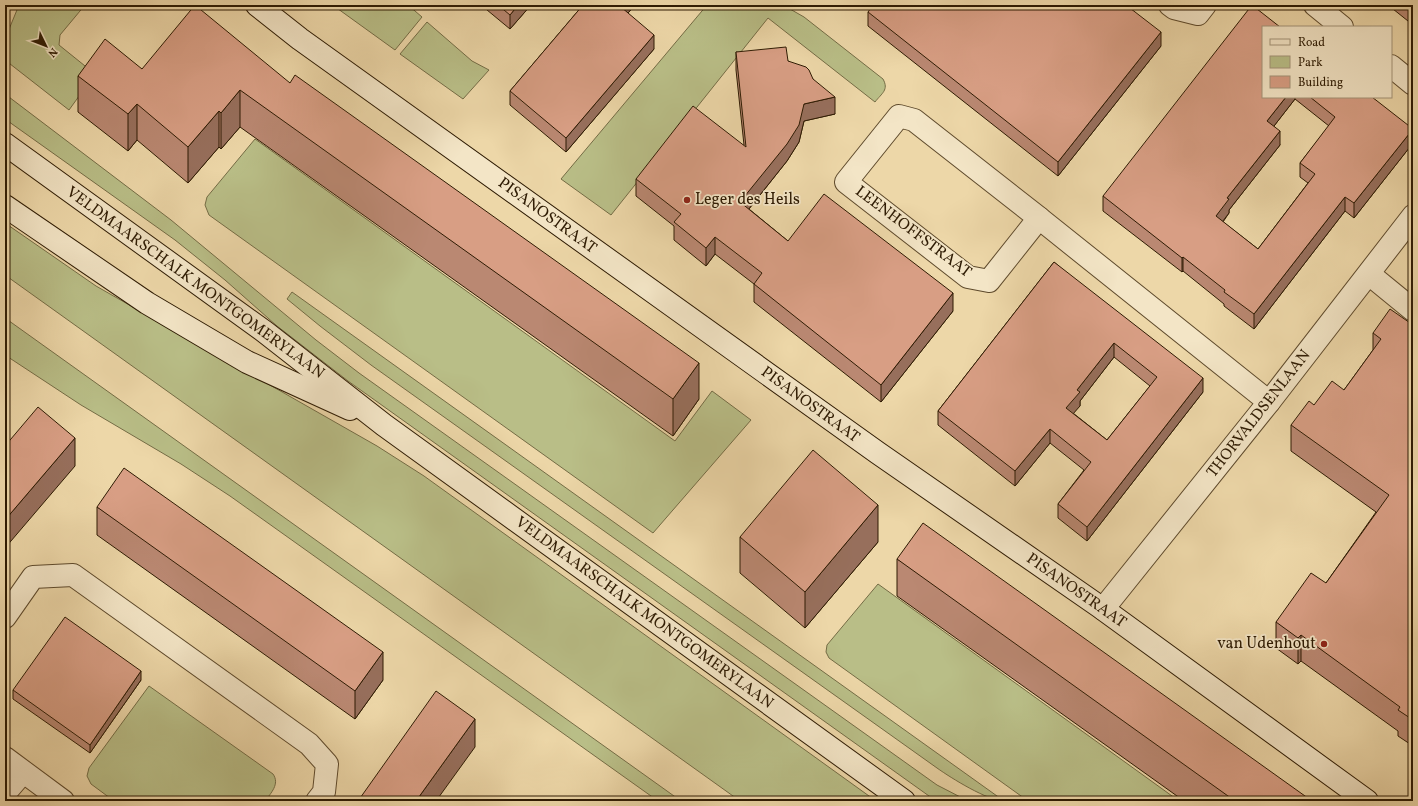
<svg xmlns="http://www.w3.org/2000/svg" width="1418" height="806" font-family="Vollkorn,serif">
<rect width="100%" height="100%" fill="#edd7a8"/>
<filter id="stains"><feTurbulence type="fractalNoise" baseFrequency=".005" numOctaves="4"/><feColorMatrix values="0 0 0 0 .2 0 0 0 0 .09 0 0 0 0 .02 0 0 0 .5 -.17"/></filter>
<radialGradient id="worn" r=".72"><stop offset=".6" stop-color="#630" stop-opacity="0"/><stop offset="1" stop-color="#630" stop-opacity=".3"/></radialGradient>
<!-- green -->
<g fill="#b9be87" stroke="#746c45">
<path d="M19,5H85L60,35L59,45L95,74L69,110L5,60V39Z"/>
<path d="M335,5H408L422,17L395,50L334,6Z"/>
<path d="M707,5H783L804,17L883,79C889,90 882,93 875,102L768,18L611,215L561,179Z"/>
<path d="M427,22L472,61L489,70L463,99L400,54Z"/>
<path d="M5,94L171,220L316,340L359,373L937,785L968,801H936L348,381L277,326L225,280L175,240L5,119Z"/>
<path d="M255,139L675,441L712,391L751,420L653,533L209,215L205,205L207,197Z"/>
<path d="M5,223L96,286L377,446L424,476L876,801H740L5,275Z"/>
<path d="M292,292L1004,801C988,801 951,778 937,768L371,365L320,326L287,299Z"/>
<path d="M5,318L681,801H658L230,496L181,464L81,405L5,355Z"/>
<path d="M878,584L1179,801H1028L829,658L826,652L827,645Z"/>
<path d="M149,686L273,774C280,784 271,793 265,801H114L91,784L87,776L89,768Z"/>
</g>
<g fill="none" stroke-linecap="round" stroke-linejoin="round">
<defs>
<g id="street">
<path d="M1170,5L1174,8L1198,14L1205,5"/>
<path d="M1315,5L1342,27"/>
<path d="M1391,66L1413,84"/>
<path d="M899,116L914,120L1039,218L989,281L968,277L846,182Z"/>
<path d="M1039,218L1269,402"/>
<path d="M1369,274L1413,310"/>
<path d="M1103,609L1269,402L1413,216"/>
<path d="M5,617L33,577L73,575L309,744L327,764L324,792L317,801"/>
<path d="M5,758L63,801"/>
<path d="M5,793L23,772"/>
</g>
<g id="secondary">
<path d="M257,5L300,39L878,453L1103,609L1367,801"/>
<path d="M5,144L265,332L384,425L904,801"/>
<path d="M5,206L147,303L247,362L350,409"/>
</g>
</defs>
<!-- street casing -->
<use href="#street" stroke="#5e4a2c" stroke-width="24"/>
<!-- secondary casing -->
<use href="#secondary" stroke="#2e1b03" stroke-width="24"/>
<!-- street -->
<use href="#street" stroke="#f3e5c6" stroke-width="22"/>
<!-- secondary -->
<use href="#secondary" stroke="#f3e5c6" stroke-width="22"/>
</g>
<!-- wall -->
<g fill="#ba8872" stroke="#2e1b03" fill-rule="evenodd">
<path d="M481,5H531L510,29Z"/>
<path d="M583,5H635L628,13L654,49L566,152L510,105V91Z"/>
<path d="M1388,5H1413V25Z"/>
<path d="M868,12L1161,46L1058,176L868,26Z"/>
<path d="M736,52L788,61L813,79L835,114L804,121L799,142L787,161L749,209L788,241L953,311L881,402L754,302V284L715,254L706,266L674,240V226L636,196V179L744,145L736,70Z"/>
<path d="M142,69L290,83L699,399L673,436L240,127L221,149L219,147L188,183L137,140L128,151L78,112V76Z"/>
<path d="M1263,97H1372L1413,143L1354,218L1345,211L1254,329L1224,306V304L1183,271L1182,272L1103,211V196ZM1295,99L1329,126L1300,163V177L1308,183L1258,249L1223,222L1229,213V210L1280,145L1274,126Z"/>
<path d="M1054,262L1203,392L1087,541L1058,518V504L1084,470L1050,443L1015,486L938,425V411ZM1114,357L1150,386L1107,440L1073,413L1080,406V401Z"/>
<path d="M1413,325V746L1398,736V731L1301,661L1298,664L1276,648V622L1326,583L1376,512L1291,451V425L1314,405L1344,390L1373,350V333Z"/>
<path d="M97,507L383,680L355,719L97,535Z"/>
<path d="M740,537L878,542L805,628L740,573Z"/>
<path d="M897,559L1312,801H1184L897,596Z"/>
<path d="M141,680L90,753L13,699V690Z"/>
</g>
<!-- shaded-wall -->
<g fill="#976f5c" stroke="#2e1b03">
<path d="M518,5H531L510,29V15Z"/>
<path d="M623,5H635L621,21V7Z"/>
<path d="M1161,32V46L1058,176V162Z"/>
<path d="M654,35V49L566,152V138Z"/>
<path d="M240,90V127L221,149V113Z"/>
<path d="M835,97V114L804,121L799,142L787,161L740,220V202L804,104Z"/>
<path d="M1286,97H1295V99L1267,135V121Z"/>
<path d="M137,104V140L128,151V114Z"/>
<path d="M219,111V147L188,183V147Z"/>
<path d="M1413,129V143L1354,218V203Z"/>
<path d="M1280,131V145L1229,210V213L1216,230V216L1227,198Z"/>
<path d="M1345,197V211L1254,329V314Z"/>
<path d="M715,237V254L706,266V248Z"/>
<path d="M1183,257V271L1182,272V258Z"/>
<path d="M953,293V311L881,402V385Z"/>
<path d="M1114,343V357L1080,401V406L1066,422V408L1077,390Z"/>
<path d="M699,363V399L673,436V399Z"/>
<path d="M1203,378V392L1087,541V527Z"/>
<path d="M1050,429V443L1015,486V471Z"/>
<path d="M75,438V466L5,548V520Z"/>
<path d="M878,505V542L805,628V592Z"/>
<path d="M1301,635V661L1298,664V638Z"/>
<path d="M383,652V680L355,719V691Z"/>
<path d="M141,671V680L90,753V745Z"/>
<path d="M475,719V747L436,801H416Z"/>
</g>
<!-- building -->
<g fill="#d89e84" stroke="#2e1b03" fill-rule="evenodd">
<path d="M195,5L290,83L295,75L699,363L673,399L240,90L221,113L219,111L188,147L137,104L128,114L78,76L105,39L142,69Z"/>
<path d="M498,5H518L510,15Z"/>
<path d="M583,5H623L621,7L654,35L566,138L510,91Z"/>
<path d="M873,5H1126L1161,32L1058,162L868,12Z"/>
<path d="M1252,5L1280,27H1263V97H1286L1267,121L1280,131L1227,198L1229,199L1216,216L1258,249L1315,174L1300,163L1335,117L1310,97H1372L1413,129L1354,203L1345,197L1254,314L1224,292L1225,290L1183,257L1182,258L1103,196Z"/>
<path d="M1405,5H1413V11Z"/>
<path d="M786,47L788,61L806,67L809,70L813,79L835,97L804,104L799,125L787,144L740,202L788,241L824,194L953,293L881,385L754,284L762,273L715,237L706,248L674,222L681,214L636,179L693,106L746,147L736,52Z"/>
<path d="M1054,262L1203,378L1087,527L1058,504L1091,462L1050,429L1015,471L938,411ZM1114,343L1157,377L1107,440L1066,408L1080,392L1077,390Z"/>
<path d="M1390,309L1413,325V720L1398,710L1400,707L1301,635L1298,638L1276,622L1311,573L1326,583L1389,495L1291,425L1309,401L1314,405L1332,381L1344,390L1381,339L1373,333Z"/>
<path d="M38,407L75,438L5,520V446Z"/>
<path d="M813,450L878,505L805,592L740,537Z"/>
<path d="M124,468L383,652L355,691L97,507Z"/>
<path d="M923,523L1312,801H1235L897,559Z"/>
<path d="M65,617L141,671L90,745L13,690Z"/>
<path d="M436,691L475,719L416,801H358Z"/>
</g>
<!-- markers -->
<g fill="#8f2418" stroke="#f3e5c6" stroke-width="1.5">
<circle cx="687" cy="200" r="4"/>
<circle cx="1324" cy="644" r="4"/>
</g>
<g text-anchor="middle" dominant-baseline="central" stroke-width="3.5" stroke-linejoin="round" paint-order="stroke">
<!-- poi labels -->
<g font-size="16" fill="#2e1b03" stroke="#f3e5c6" text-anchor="start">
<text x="695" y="200">Leger des Heils</text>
<text x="1316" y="644" text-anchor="end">van Udenhout</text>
</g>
<!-- street labels -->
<g font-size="16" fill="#2e1b03" stroke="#f3e5c6">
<text transform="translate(547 216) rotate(36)">PISANOSTRAAT</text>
<text transform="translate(913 232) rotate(37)">LEENHOFFSTRAAT</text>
<text transform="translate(195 283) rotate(36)">VELDMAARSCHALK MONTGOMERYLAAN</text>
<text transform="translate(810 405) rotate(36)">PISANOSTRAAT</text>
<text transform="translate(1259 414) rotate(-52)">THORVALDSENLAAN</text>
<text transform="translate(1076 591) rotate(35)">PISANOSTRAAT</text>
<text transform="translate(644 613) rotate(36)">VELDMAARSCHALK MONTGOMERYLAAN</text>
</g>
</g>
<!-- margin -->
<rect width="1418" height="806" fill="none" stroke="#edd7a8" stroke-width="20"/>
<rect x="6" y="6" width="1406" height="794" fill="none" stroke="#2e1b03" stroke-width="2"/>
<rect x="10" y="10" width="1398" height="786" fill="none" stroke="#2e1b03"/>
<!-- legend -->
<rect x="1262" y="26" width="130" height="72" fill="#f3e5c6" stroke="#a49478"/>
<rect x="1270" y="39" width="20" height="6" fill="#f3e5c6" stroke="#a49478"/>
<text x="1298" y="46" font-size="12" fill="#2e1b03">Road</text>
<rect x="1270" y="56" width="20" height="12" fill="#b9be87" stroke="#a49478"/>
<text x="1298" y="66" font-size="12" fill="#2e1b03">Park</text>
<rect x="1270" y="76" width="20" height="12" fill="#d89e84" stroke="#a49478"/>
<text x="1298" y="86" font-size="12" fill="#2e1b03">Building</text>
<!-- north arrow -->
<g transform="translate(46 46) rotate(133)" stroke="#f3e5c6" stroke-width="3" paint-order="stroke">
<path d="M0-3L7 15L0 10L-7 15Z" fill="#2e1b03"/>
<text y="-6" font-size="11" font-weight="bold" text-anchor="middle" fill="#2e1b03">N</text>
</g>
<rect width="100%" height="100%" filter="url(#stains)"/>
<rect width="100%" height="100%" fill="url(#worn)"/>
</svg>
